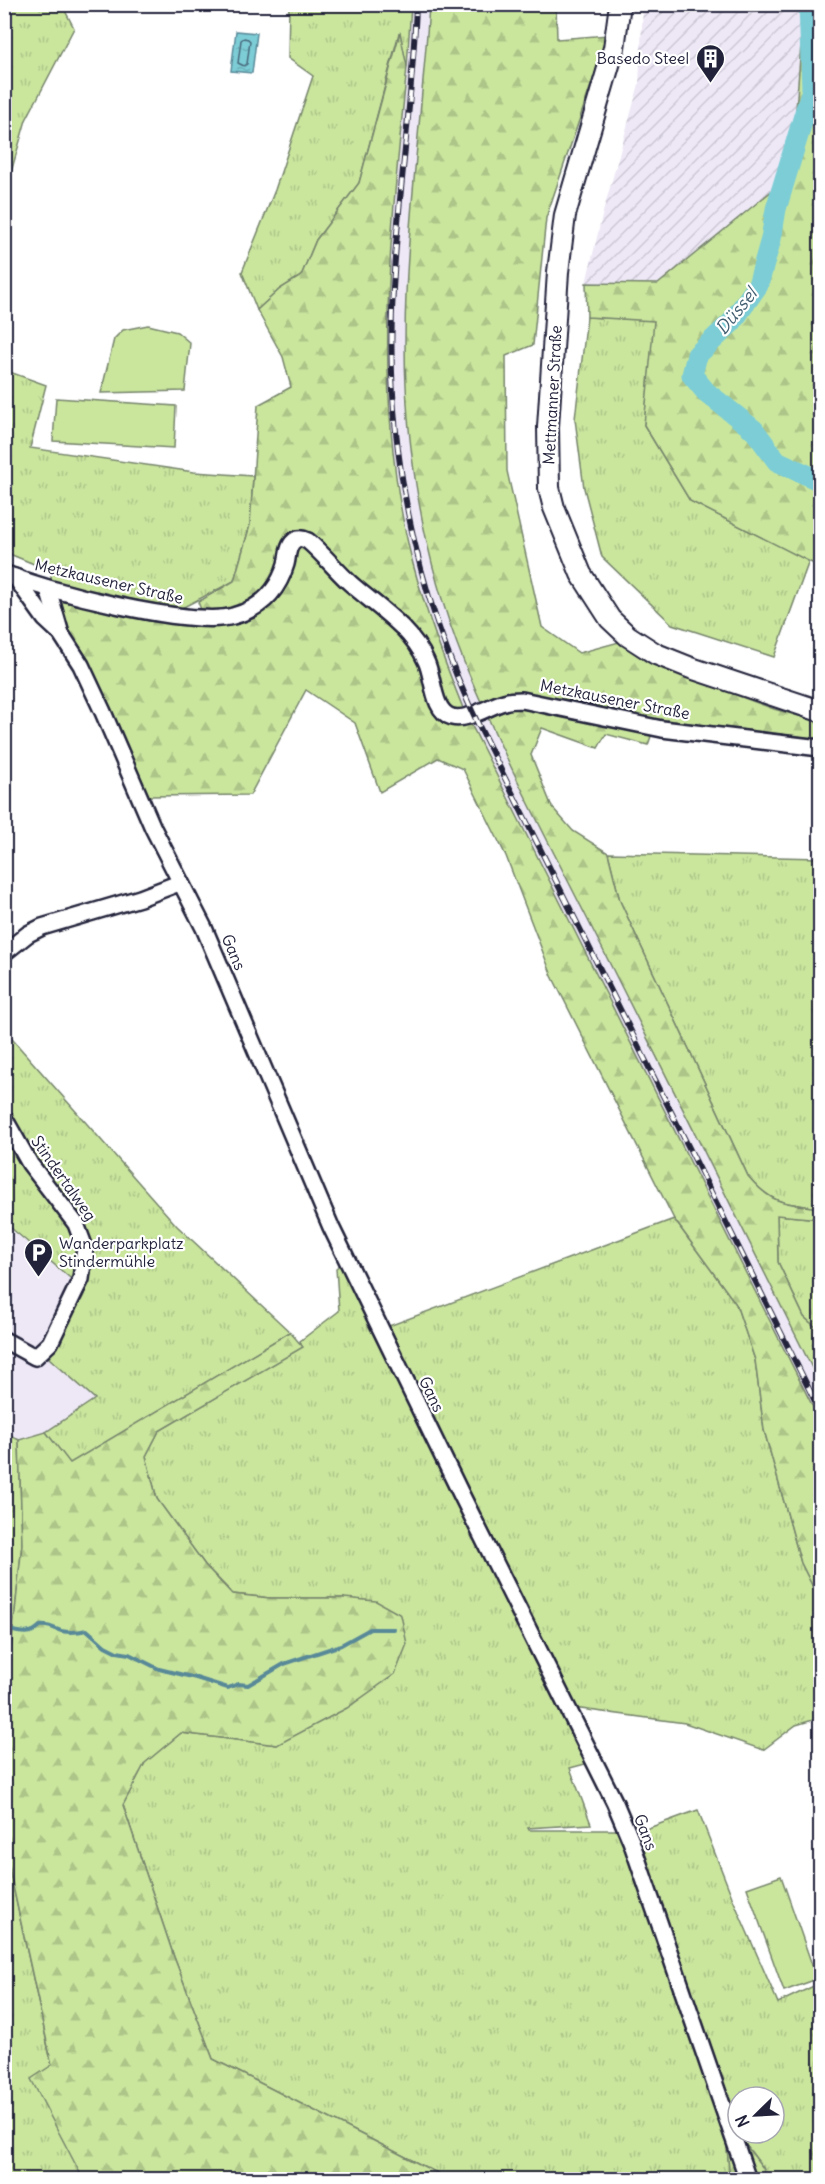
<svg xmlns="http://www.w3.org/2000/svg" width="825" height="2184" font-family="Delius,sans-serif">
<defs>
<pattern id="industrial-furrows" width="10" height="10" patternUnits="userSpaceOnUse" patternTransform="scale(1.5)"><rect width="10" height="10" fill="#eee8f6"/><path d="M-1 1l2-2M0 10L10 0M9 11l2-2" fill="none" stroke="#ccc7d4"/></pattern>
<pattern id="grass-tufts" width="24" height="20" patternUnits="userSpaceOnUse" patternTransform="scale(1.5)"><rect width="24" height="20" fill="#cae69d"/><path d="M3 7l-1-3M5 7V3M7 7l1-3M15 17l-1-3M17 17v-4M19 17l1-3" fill="none" stroke="#adc588"/></pattern>
<pattern id="forest-firs" width="22" height="20" patternUnits="userSpaceOnUse" patternTransform="scale(1.5)"><rect width="22" height="20" fill="#cae69d"/><path d="M5 1l3.5 6h-7zM16 11l3.5 6h-7z" fill="#adc588"/></pattern>
<pattern id="water-ripples" width="26" height="14" patternUnits="userSpaceOnUse" patternTransform="scale(1.5)"><rect width="26" height="14" fill="#7dcdd6"/><path d="M2 4q2-2 4 0t4 0M15 11q2-2 4 0t4 0" fill="none" stroke="#6cb0b9"/></pattern>
</defs>
<rect width="100%" height="100%" fill="#fff"/>
<filter id="ink" filterUnits="userSpaceOnUse"><feTurbulence type="fractalNoise" baseFrequency=".0167" numOctaves="2"/><feDisplacementMap in="SourceGraphic" scale="12" xChannelSelector="R" yChannelSelector="G"/><feConvolveMatrix kernelMatrix="1 2 1 2 8 2 1 2 1" color-interpolation-filters="sRGB"/></filter>
<g filter="url(#ink)">
<!-- built -->
<g fill="#eee8f6">
<path d="M411,5H429L405,290V394L410,444L428,545L438,583L464,661L520,784L820,1384V1421L463,708L441,652L420,589L409,547L392,445L388,394L387,338V288Z"/>
<path d="M4,1224L86,1291L49,1358L96,1399L46,1432L19,1440L5,1432Z"/>
</g>
<!-- industrial -->
<path fill="url(#industrial-furrows)" d="M643,5H804L791,175L658,285L586,283L603,212L639,84Z"/>
<!-- grass -->
<g fill="url(#grass-tufts)" stroke="#76846c" stroke-width="1.5" fill-rule="evenodd">
<path d="M5,4L62,5L74,28L26,120L5,193Z"/>
<path d="M289,5H411L407,67L399,33L359,183L316,240L301,276L280,289L257,310L242,272L275,190L313,76L288,58Z"/>
<path d="M587,317L655,320L644,425L690,501L809,561L774,657L672,624L602,557L584,488L575,419Z"/>
<path d="M4,370L46,385L30,448L194,472L253,476L250,525L234,581L180,609L51,583V571L12,555L5,549Z"/>
<path d="M608,853L820,858V1208C785,1203 772,1205 748,1176L620,901Z"/>
<path d="M5,1031L177,1226L290,1332L70,1464L46,1432L95,1399L49,1358L86,1291L91,1252L17,1133L5,1107Z"/>
<path d="M4,1133L12,1149L49,1201L74,1227L78,1244L75,1282L5,1223Z"/>
<path d="M777,1215L820,1219V1331L804,1317L778,1262Z"/>
<path d="M674,1219L736,1304L755,1360L764,1430L801,1563L820,1601V1718L796,1725L763,1750L685,1723L573,1708L589,1763L570,1768L591,1824L528,1828L529,1830H621L725,2127L730,2179H440L441,2175L213,2059L174,1957L123,1805L145,1762L181,1733L277,1745L344,1598H270L233,1594L205,1565L157,1499L146,1456L159,1431L302,1347L300,1341L339,1311L336,1268L340,1265L370,1319L389,1326Z"/>
<path d="M5,1432L19,1440L22,1544L5,1708Z"/>
<path d="M698,1810L732,1897L778,2003L820,1983V2179H768L763,2168L730,2124L632,1834ZM738,2097H774V2133H738Z"/>
<path d="M4,1845L52,2066L80,2174L79,2179H5Z"/>
</g>
<!-- forest -->
<g fill="url(#forest-firs)" stroke="#76846c" stroke-width="1.5">
<path d="M429,5H556L557,39L608,35L546,218L533,345L506,356L507,471L542,627L579,653L619,642L647,662L774,709L820,722V739L657,719L648,745L606,734L598,748L542,728L531,755L552,807L573,831L608,853L620,901L748,1176C772,1205 785,1203 820,1208V1219L777,1215L778,1262L804,1317L820,1331V1384C748,1239 675,1093 602,948C555,854 504,760 464,662C436,592 418,514 410,439C398,331 410,223 420,115C423,78 427,41 429,5Z"/>
<path d="M804,5H820V567L690,501L644,425L654,321L587,317L586,283L658,284L791,175Z"/>
<path d="M400,32L407,67C391,228 372,389 409,548C422,603 442,656 463,708L820,1421V1601L801,1563L764,1430L755,1360L736,1304L674,1219L552,976L506,856L463,769L438,758L380,792L355,723L306,690L250,795L148,796L85,658L67,630L61,601L154,622H206L198,602L234,581L250,525L258,405L291,387L283,357L257,310L280,289L301,276L316,240L359,183Z"/>
<path d="M290,1332L303,1347L159,1431L146,1456L157,1499L205,1565L232,1594L270,1598H344L376,1601L401,1615L407,1644L395,1674L347,1708L277,1745L181,1733L145,1763L123,1805L174,1957L213,2059L441,2175L440,2180L79,2179L80,2173L31,2079L52,2065L4,1845L5,1708L22,1544L19,1440L46,1432L70,1463Z"/>
<path d="M730,2124L763,2168L768,2179H730L725,2127Z"/>
</g>
<!-- pitch -->
<g fill="#cae69d" stroke="#76846c" stroke-width="1.5">
<path d="M148,325L177,332L190,343L185,391L101,393L114,339L123,330Z"/>
<path d="M56,398L176,406L174,448L53,441Z"/>
<path d="M781,1876L817,1979L784,1991L747,1888Z"/>
</g>
<!-- water -->
<path fill="url(#water-ripples)" stroke="#598998" stroke-width="1.5" d="M236,31L257,33L252,73L231,71Z"/>
<g fill="none" stroke-linecap="round" stroke-linejoin="round">
<!-- shore -->
<path stroke="#466679" stroke-width="1.5" d="M244,38L248,39L250,41L247,64L244,66L238,63L241,40Z"/>
<!-- stream -->
<g stroke="#598998" stroke-width="4">
<path d="M4,1587V1599"/>
<path d="M4,1629C19,1632 29,1637 40,1626C49,1625 53,1628 61,1631C70,1633 79,1632 87,1630L105,1646L117,1652L129,1654L159,1669L196,1678L228,1688L238,1684L248,1685L284,1664L341,1645L370,1629H394"/>
</g>
<!-- river -->
<path stroke="#7dcdd6" stroke-width="21" d="M809,4L812,89L776,209L771,239L758,285L732,322L697,355L692,375L706,392L754,430L777,461L820,481"/>
<defs>
<g id="minor">
<path d="M4,573C46,591 192,628 233,616C260,609 278,591 286,564C288,557 287,549 292,543C297,537 302,538 308,541C323,554 336,570 350,583C377,607 411,627 426,661C434,677 432,711 452,717C468,721 489,706 504,702C510,700 516,700 522,700L662,729L820,748"/>
<path d="M15,577L45,619L59,632"/>
<path d="M48,589L61,634L81,665L103,712L153,828L204,928L331,1227L462,1496L615,1803L631,1841L748,2180"/>
<path d="M4,953L28,934L42,927L140,898L179,883"/>
<path d="M4,1118L30,1164L76,1224L85,1248L81,1279L75,1291L50,1343L35,1357L4,1340"/>
</g>
<path id="major" d="M620,4L614,48L565,215L558,272L548,427L549,488L554,508L581,574L610,619L628,636L656,654L691,668L820,711"/>
</defs>
<!-- minor casing -->
<use href="#minor" stroke="#22223b" stroke-width="20"/>
<!-- major casing -->
<use href="#major" stroke="#22223b" stroke-width="24"/>
<!-- minor -->
<use href="#minor" stroke="#fff" stroke-width="15"/>
<!-- major -->
<use href="#major" stroke="#fff" stroke-width="20"/>
<defs>
<path id="rail" d="M416,4C413,99 398,194 393,289C384,441 414,591 480,728L820,1411"/>
</defs>
<!-- rail casing -->
<use href="#rail" stroke="#22223b" stroke-width="6"/>
<!-- rail -->
<use href="#rail" stroke="#fff" stroke-width="4" stroke-dasharray="11" stroke-linecap="butt"/>
</g>
</g>
<!-- icons -->
<defs>
<symbol id="building-pin" viewBox="-11 -11 22 30"><path d="M0 17L-7.5 6A9.5 9.5 0 1 1 7.5 6Z" fill="#22223b" stroke="#fff"/><path d="M-4-6H4V6H1V3H-1V6H-4ZM-2.5-4.3h1.7v1.8h-1.7ZM.8-4.3h1.7v1.8H.8ZM-2.5-1h1.7V.8h-1.7ZM.8-1h1.7V.8H.8Z" fill="#fff"/></symbol>
<symbol id="parking-pin" viewBox="-11 -11 22 30"><path d="M0 17L-7.5 6A9.5 9.5 0 1 1 7.5 6Z" fill="#22223b" stroke="#fff"/><path d="M-3.5-5.5H1a3.5 3.5 0 0 1 0 7H-1V5.5H-3.5ZM-1-3.4V-.6H.8a1.4 1.4 0 0 0 0-2.8Z" fill="#fff"/></symbol>
</defs>
<g fill-rule="evenodd">
<use href="#building-pin" x="694" y="42" width="33" height="45"/>
<use href="#parking-pin" x="22" y="1236" width="33" height="45"/>
</g>
<g text-anchor="middle" dominant-baseline="central" stroke-width="4.5" stroke-linejoin="round" paint-order="stroke">
<!-- poi labels -->
<g font-size="16" fill="#22223b" stroke="#fff" text-anchor="end">
<text x="689" y="58">Basedo Steel</text>
<text x="59" y="1243" text-anchor="start">Wanderparkplatz<tspan x="59" dy="18">Stindermühle</tspan></text>
</g>
<!-- street labels -->
<g font-size="16" fill="#22223b" stroke="#fff">
<text transform="translate(552 395) rotate(-87)">Mettmanner Straße</text>
<text transform="translate(109 581) rotate(13)">Metzkausener Straße</text>
<text transform="translate(615 699) rotate(11)">Metzkausener Straße</text>
<text transform="translate(234 952) rotate(67)">Gans</text>
<text transform="translate(64 1178) rotate(55)">Stindertalweg</text>
<text transform="translate(432 1394) rotate(64)">Gans</text>
<text transform="translate(646 1832) rotate(69)">Gans</text>
</g>
<!-- water labels -->
<g font-size="18" font-style="italic" fill="#425e71" stroke="#fff">
<text transform="translate(736 311) rotate(-51)">Düssel</text>
</g>
</g>
<!-- margin -->
<rect width="825" height="2184" fill="none" stroke="#fff" stroke-width="24"/>
<rect x="12" y="12" width="801" height="2160" fill="none" stroke="#22223b" stroke-width="2" filter="url(#ink)"/>
<!-- north arrow -->
<g transform="translate(756 2115) rotate(246)"><circle r="28" fill="#ffffff" stroke="#a7a7b1" stroke-width="1.5"/>
<path d="M0-4.5L10 22L0 15L-10 22Z" fill="#22223b"/>
<text y="-9" font-size="16" font-weight="bold" text-anchor="middle" fill="#22223b">N</text>
</g>
</svg>
